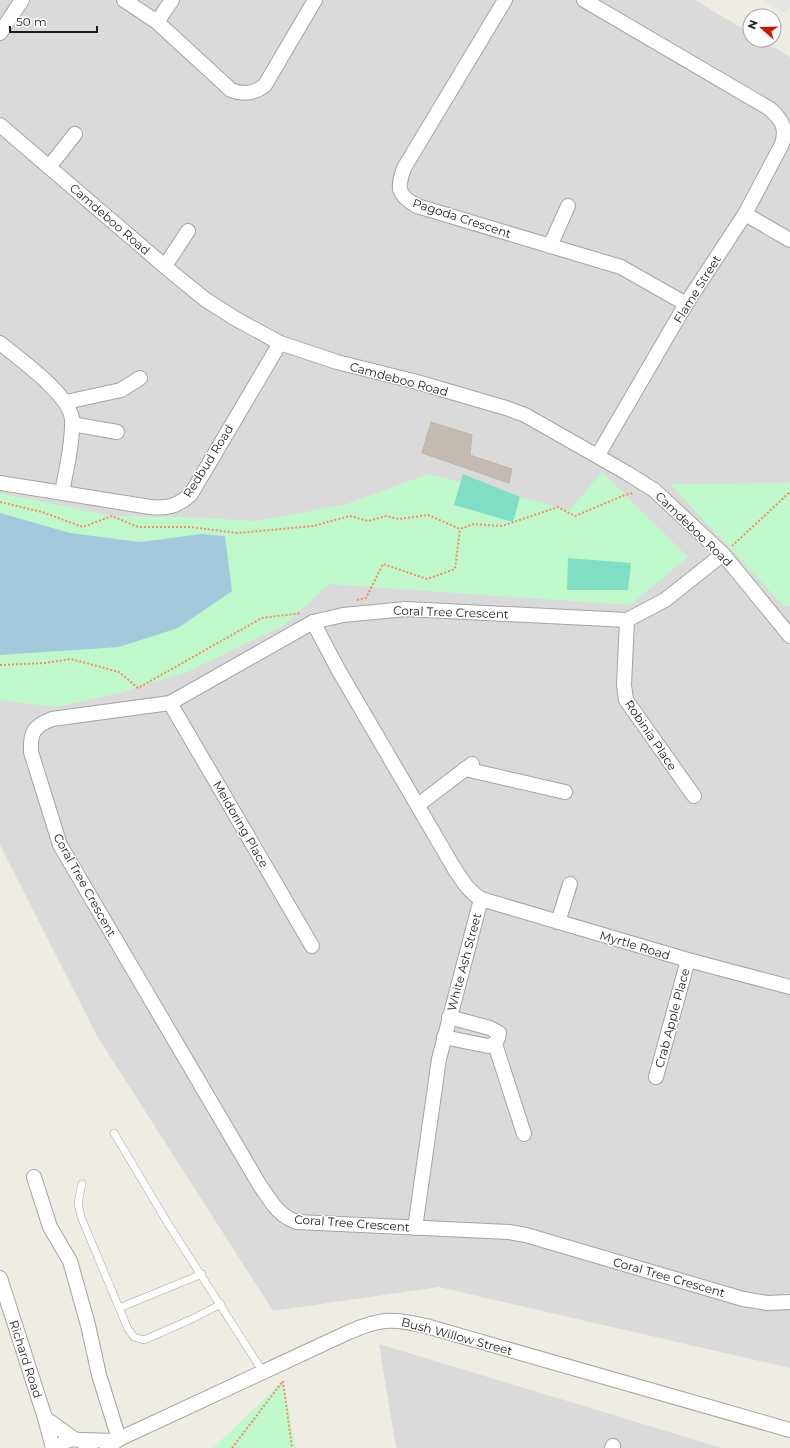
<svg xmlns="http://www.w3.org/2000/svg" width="790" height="1448" font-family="Montserrat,sans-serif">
<rect width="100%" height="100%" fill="#efece3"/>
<!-- residential -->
<g fill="#dbdada">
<path d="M0,0H695L750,33V40H762L790,57V1368L439,1287L273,1311L97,1036L0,845Z"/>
<path d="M379,1344L722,1448H396Z"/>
</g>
<!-- park -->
<g fill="#bff9cb">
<path d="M602,472L688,557L630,605L329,584L284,625L187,672L123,692L56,707L0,700V493L112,516L187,517L255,521L344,505L428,474L570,510Z"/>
<path d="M790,483V606H784L670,484Z"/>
<path d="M283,1381L296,1448H213Z"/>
</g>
<!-- pitch -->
<g fill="#80dec5">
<path d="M463,474L520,497L513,522L454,505Z"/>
<path d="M568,558L631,563L628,590H567Z"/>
</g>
<!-- parking -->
<path fill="#e5e5e5" d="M763,0H790V7L786,14Z"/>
<!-- water -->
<path fill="#a3c9dd" d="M0,513L70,533L140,542L201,534L225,536L232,591L178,628L119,647L0,655Z"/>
<!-- building -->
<path fill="#c3bbb2" stroke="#c0b4a5" d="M431,422L472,435L470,455L512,469L509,483L422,453Z"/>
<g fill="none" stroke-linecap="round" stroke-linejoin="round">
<defs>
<g id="lane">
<path d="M114,1133L167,1222L263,1372"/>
<path d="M82,1184L78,1203L81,1217L128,1329L134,1337L144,1340L192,1319L221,1304"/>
<path d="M119,1308L202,1274"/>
</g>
<g id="street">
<path d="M124,0L157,22L231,90C244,95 254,94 265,85L315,0"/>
<path d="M505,0L404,168C397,188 397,195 417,206L621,267L686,304"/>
<path d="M584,0L770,109C782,120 787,128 782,144L745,214L686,304L598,455"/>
<path d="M157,22L172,0"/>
<path d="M0,33L22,0"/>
<path d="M0,125L175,275L206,300L236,319L280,343L337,362L417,382L506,408L525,415L627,473L654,490L723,554L790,636"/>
<path d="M49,167L75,134"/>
<path d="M745,214L790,240"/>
<path d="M550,246L568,206"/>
<path d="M165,266L188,231"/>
<path d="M0,343C19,359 71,395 72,420C73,444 66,469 62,493"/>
<path d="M66,402L121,390L140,378"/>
<path d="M72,424L117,432"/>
<path d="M0,483L150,507C167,509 178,506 191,494L280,343"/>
<path d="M723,554L665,600L627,620L406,609L343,615L313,622L170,703L52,719C34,726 30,732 31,752L60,845L259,1184C270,1200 278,1216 297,1222L509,1232L526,1235L743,1299L767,1303L790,1302"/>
<path d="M627,620L624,685L626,700L694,796"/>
<path d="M313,622L339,671L454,868C462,880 468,891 481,899L439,1059L415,1228"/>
<path d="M170,703L312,946"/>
<path d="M465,769L565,792"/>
<path d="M418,805L472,764"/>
<path d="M481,899L688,960L790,987"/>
<path d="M558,922L570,884"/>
<path d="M444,1037L488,1046C495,1045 498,1041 499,1033L490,1028L449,1017"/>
<path d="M495,1044L524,1134"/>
<path d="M656,1077L688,960"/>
<path d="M34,1177L50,1227L70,1261L88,1325L99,1375L119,1439"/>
<path d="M0,1278L45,1418L53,1448"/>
<path d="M45,1418L74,1439"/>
<path d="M81,1440L115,1441"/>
<path d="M57,1448C67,1437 80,1436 90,1448"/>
<path d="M107,1448L119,1439L349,1332C381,1318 393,1318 426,1326L790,1430"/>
<path d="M612,1448L613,1446"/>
</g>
</defs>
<!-- lane casing -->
<use href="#lane" stroke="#a4a4a4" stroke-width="8"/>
<!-- street casing -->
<use href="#street" stroke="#a4a4a4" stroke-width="16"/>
<!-- path -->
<g stroke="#fa8968" stroke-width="2" stroke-dasharray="2 2" stroke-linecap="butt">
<path d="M0,502L42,512L83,527L112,516L138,527H190L238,533L313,526L350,516L368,521L386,516L399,519L428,515L460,529L474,524L502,526L558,507L575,516L625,495L634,493"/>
<path d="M732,546L790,492"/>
<path d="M357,600L366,598L383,564L427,579L455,569L460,529"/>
<path d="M0,665L45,663L71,659L119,672L138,688L262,618L301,613"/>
<path d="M283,1381L292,1448"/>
<path d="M232,1448L283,1381"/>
</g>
<!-- lane -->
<use href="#lane" stroke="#fff" stroke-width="7"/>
<!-- street -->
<use href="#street" stroke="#fff" stroke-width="14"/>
</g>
<g text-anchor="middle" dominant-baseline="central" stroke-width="3" stroke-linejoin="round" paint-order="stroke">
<!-- street labels -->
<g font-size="12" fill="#1d1d1d" stroke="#fff">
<text transform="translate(462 218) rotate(18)">Pagoda Crescent</text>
<text transform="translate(110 219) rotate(41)">Camdeboo Road</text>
<text transform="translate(697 289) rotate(-58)">Flame Street</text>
<text transform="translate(399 379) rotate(15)">Camdeboo Road</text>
<text transform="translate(208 461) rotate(-58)">Redbud Road</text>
<text transform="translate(694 529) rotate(44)">Camdeboo Road</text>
<text transform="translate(451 612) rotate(2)">Coral Tree Crescent</text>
<text transform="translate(651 735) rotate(56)">Robinia Place</text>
<text transform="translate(241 824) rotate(60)">Meidoring Place</text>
<text transform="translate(85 885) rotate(61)">Coral Tree Crescent</text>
<text transform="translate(635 945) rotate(17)">Myrtle Road</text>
<text transform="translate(464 962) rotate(-75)">White Ash Street</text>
<text transform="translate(672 1018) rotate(-75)">Crab Apple Place</text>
<text transform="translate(352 1223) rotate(4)">Coral Tree Crescent</text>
<text transform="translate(669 1277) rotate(16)">Coral Tree Crescent</text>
<text transform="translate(457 1336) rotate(15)">Bush Willow Street</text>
<text transform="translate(26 1359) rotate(72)">Richard Road</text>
</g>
</g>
<!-- north arrow -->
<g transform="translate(762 28) rotate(290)"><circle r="19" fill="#ffffff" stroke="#a5a5a5"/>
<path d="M0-3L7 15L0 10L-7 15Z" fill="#cb1900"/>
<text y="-6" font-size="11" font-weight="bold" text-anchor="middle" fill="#1d1d1d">N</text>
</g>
<!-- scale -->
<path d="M10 26v6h87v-6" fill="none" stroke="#1d1d1d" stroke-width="2"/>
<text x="16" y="26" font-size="12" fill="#1d1d1d" stroke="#ffffff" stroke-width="3" paint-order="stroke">50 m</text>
</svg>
